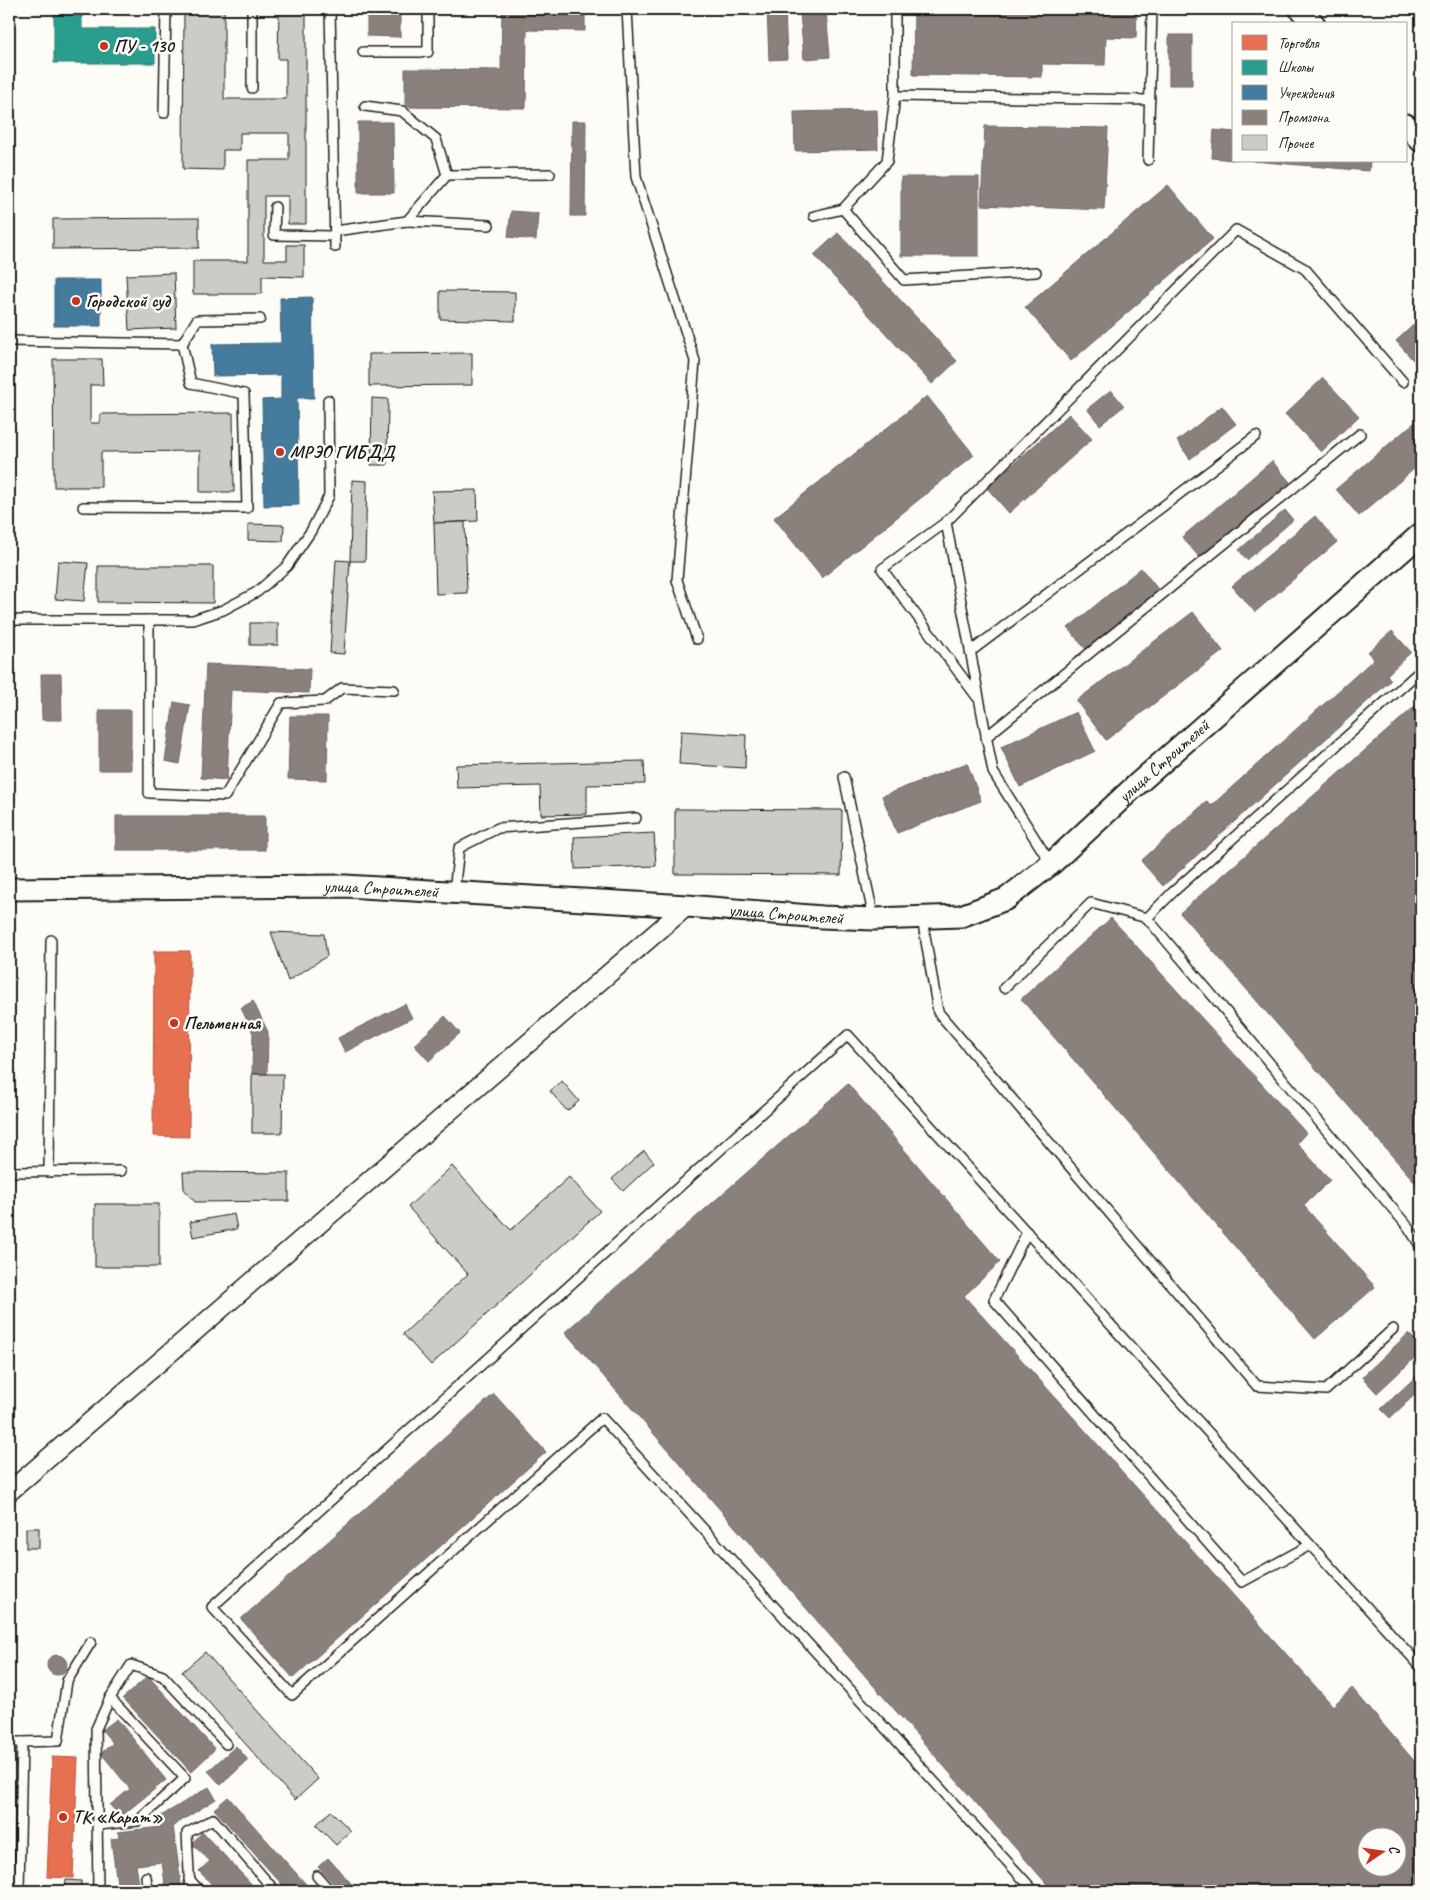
<svg xmlns="http://www.w3.org/2000/svg" width="1430" height="1900" font-family="Caveat,sans-serif">
<rect width="100%" height="100%" fill="#fdfcf7"/>
<filter id="ink" filterUnits="userSpaceOnUse"><feTurbulence type="fractalNoise" baseFrequency=".02" numOctaves="2"/><feDisplacementMap in="SourceGraphic" scale="10" xChannelSelector="R" yChannelSelector="G"/><feConvolveMatrix kernelMatrix="1 2 1 2 8 2 1 2 1" color-interpolation-filters="sRGB"/></filter>
<g filter="url(#ink)">
<!-- shops -->
<g fill="#e76f51" stroke="#aa5641">
<path d="M154,951H190L189,1137L153,1136Z"/>
<path d="M52,1757L78,1758L73,1878L47,1877Z"/>
</g>
<!-- schools -->
<path fill="#2a9d8f" stroke="#26766c" d="M54,9H82V29H155V63H54Z"/>
<!-- public -->
<g fill="#457b9d" stroke="#395e76">
<rect x="54" y="280" width="47" height="46"/>
<path d="M312,297L314,398H297L299,505L264,506L262,400L281,399V375L213,376L212,344L281,343L280,298Z"/>
</g>
<!-- industry -->
<g fill="#8a817c" stroke="#69635f" fill-rule="evenodd">
<path d="M367,9H400V37L367,36Z"/>
<path d="M502,9H585V31L527,30L526,108L405,107V69L501,70Z"/>
<path d="M767,9H785L787,59L769,60Z"/>
<path d="M914,9H1137L1136,38L1106,37L1105,65L1042,64V77L913,75Z"/>
<path d="M826,11L830,57L804,59L800,13Z"/>
<rect x="1169" y="35" width="23" height="50"/>
<path d="M877,110L878,149L795,151L794,112Z"/>
<path d="M572,121H586L585,216H571Z"/>
<path d="M358,122H393L394,193H358Z"/>
<path d="M985,126L1108,128L1104,210L981,205Z"/>
<path d="M1214,130L1234,132V160L1212,158Z"/>
<path d="M1253,161H1370L1369,171Z"/>
<rect x="901" y="177" width="78" height="79"/>
<path d="M1168,185L1213,239L1071,361L1025,307Z"/>
<path d="M511,211L538,213L536,240L508,237Z"/>
<path d="M838,233L957,361L932,384L814,255Z"/>
<path d="M1421,318V369L1396,341Z"/>
<path d="M1323,378L1359,416L1321,452L1285,414Z"/>
<path d="M1111,390L1124,406L1100,425L1087,409Z"/>
<path d="M927,396L974,455L822,578L774,518Z"/>
<path d="M1222,406L1236,424L1190,459L1177,441Z"/>
<path d="M1069,414L1092,439L1009,513L987,488Z"/>
<path d="M1421,417V463L1359,516L1336,489Z"/>
<path d="M1272,461L1290,482L1200,558L1182,537Z"/>
<path d="M1285,510L1293,520L1247,560L1239,550Z"/>
<path d="M1315,516L1337,542L1255,612L1232,586Z"/>
<path d="M1141,568L1161,593L1088,652L1068,628Z"/>
<path d="M1193,612L1223,651L1106,740L1076,701Z"/>
<path d="M1392,631L1411,652L1387,675L1391,680L1163,886L1141,861L1207,801L1211,806L1374,659L1368,652Z"/>
<path d="M206,664L310,669L309,693L231,690L227,780L201,778Z"/>
<path d="M41,674H61L62,720H42Z"/>
<path d="M1421,701V1189L1180,913Z"/>
<path d="M174,702L190,705L180,764L165,761Z"/>
<rect x="99" y="710" width="32" height="60"/>
<path d="M1076,712L1095,751L1020,787L1001,747Z"/>
<path d="M290,716H328L327,780L288,779Z"/>
<path d="M967,763L981,801L897,833L882,796Z"/>
<rect x="116" y="816" width="149" height="34"/>
<path d="M1111,918L1306,1133L1297,1143L1330,1180L1304,1206L1375,1287L1315,1339L1021,999Z"/>
<path d="M253,1001L268,1032L267,1074H252L253,1033L241,1008Z"/>
<path d="M405,1004L412,1018L345,1052L338,1038Z"/>
<path d="M445,1016L460,1033L429,1061L414,1045Z"/>
<path d="M848,1084L1000,1262L964,1296L1333,1706L1352,1688L1421,1769V1891H1053L565,1332ZM1368,1838H1398V1868H1368Z"/>
<path d="M1409,1333L1421,1347V1352L1377,1393L1362,1377Z"/>
<path d="M1421,1372V1389L1390,1418L1381,1409Z"/>
<path d="M494,1394L546,1452L293,1678L241,1619Z"/>
<circle cx="57" cy="1665" r="10"/>
<path d="M148,1676L215,1749L191,1772L123,1698Z"/>
<path d="M117,1719L166,1780L120,1817L110,1805L130,1789L101,1753L113,1743L102,1730Z"/>
<path d="M236,1746L248,1760L221,1785L208,1771Z"/>
<path d="M209,1787L216,1799L173,1826L182,1891H166L162,1862L136,1865L140,1891H118L111,1839L119,1838L118,1832L160,1827L156,1819Z"/>
<path d="M228,1797L312,1891H288L214,1809Z"/>
<path d="M202,1832L258,1891H218L199,1871L210,1861L192,1844Z"/>
<path d="M328,1858L358,1891H340L318,1867Z"/>
</g>
<!-- building -->
<g fill="#cccbc8" stroke="#1c1c1c">
<path d="M184,9H224V99H286V59H278L279,9H306V224H288V196H264V260H287V245H304V277L262,276V294H193V261H248V160H289V133H240V150H223V170L183,169Z"/>
<path d="M199,218V248L53,249V219Z"/>
<path d="M174,273L176,328L129,330L126,275Z"/>
<path d="M440,291L515,292V321L440,319Z"/>
<path d="M472,353V385L369,386V354Z"/>
<path d="M53,359H102L103,385H90V423H100V414L233,413L234,492H200V451L101,452V487H54Z"/>
<path d="M372,398L388,399L387,465H371Z"/>
<path d="M352,480L367,481L365,561H350Z"/>
<path d="M477,490L478,521L434,523L432,491Z"/>
<path d="M465,522L467,593L436,594L434,523Z"/>
<path d="M248,524L284,525L283,541L248,540Z"/>
<path d="M336,560L350,561L344,654L330,653Z"/>
<path d="M58,561L88,563L84,601L55,599Z"/>
<path d="M98,566H213V603L98,602Z"/>
<rect x="250" y="623" width="28" height="22"/>
<path d="M681,731L746,735L745,768L679,764Z"/>
<path d="M644,761L645,784L587,785V814L541,815L540,786L457,788L456,765Z"/>
<path d="M675,809L842,810L841,875L675,874Z"/>
<path d="M654,833L656,866L575,869L574,837Z"/>
<path d="M271,932L324,934L327,956L288,981Z"/>
<path d="M252,1074H283L282,1133H252Z"/>
<path d="M562,1081L579,1101L567,1111L550,1091Z"/>
<path d="M644,1151L654,1162L623,1191L612,1179Z"/>
<path d="M452,1166L511,1230L569,1177L600,1211L431,1365L403,1334L468,1274L408,1207Z"/>
<path d="M183,1172L289,1173V1201L195,1202L184,1189Z"/>
<rect x="95" y="1204" width="64" height="63"/>
<path d="M234,1214L237,1229L193,1237L190,1222Z"/>
<rect x="26" y="1528" width="13" height="20"/>
<path d="M205,1652L318,1779L295,1800L182,1672Z"/>
<path d="M331,1811L351,1831L336,1845L316,1825Z"/>
<path d="M66,1880L81,1881V1891H65Z"/>
</g>
<g fill="none" stroke-linecap="round" stroke-linejoin="round">
<defs>
<g id="service">
<path d="M330,9L335,247"/>
<path d="M627,9L636,177L695,361L677,580L697,639"/>
<path d="M363,52H428V9"/>
<path d="M252,88V9"/>
<path d="M895,96L1150,100"/>
<path d="M365,106L402,111L436,139L447,175"/>
<path d="M164,113L166,9"/>
<path d="M1148,160L1152,9"/>
<path d="M275,207L274,235L335,236"/>
<path d="M843,209L904,280L1036,272"/>
<path d="M814,216L843,209L887,161L895,96V9"/>
<path d="M407,221L489,225"/>
<path d="M335,231L407,221L447,175L550,174"/>
<path d="M9,341L182,344L191,383L244,394L247,508L83,507"/>
<path d="M182,344L197,320L260,319"/>
<path d="M946,522L882,569L977,697"/>
<path d="M9,620H193L223,610L257,592L287,566L311,531L329,496L328,400"/>
<path d="M149,620V793L225,796L281,703L325,701L342,688L394,690"/>
<path d="M970,652L1256,436"/>
<path d="M986,737L1360,434"/>
<path d="M844,777L874,919"/>
<path d="M1051,864L993,772L946,522L1236,230L1305,269L1403,382"/>
<path d="M454,892L459,848L498,828L636,818"/>
<path d="M922,918L938,1012L1257,1386L1326,1390L1393,1329"/>
<path d="M1147,918L1409,1228L1421,1247"/>
<path d="M1004,988L1091,903L1147,918L1173,892L1421,670"/>
<path d="M9,1172L121,1171"/>
<path d="M49,1172L51,940"/>
<path d="M1027,1232L994,1300L1242,1582L1310,1545"/>
<path d="M9,1742H22L19,1891"/>
<path d="M22,1742L58,1741L67,1681L91,1642"/>
<path d="M98,1825L138,1821L185,1778L110,1698"/>
<path d="M317,1876L330,1891"/>
<path d="M146,1877L148,1891"/>
<path d="M189,1879L200,1891"/>
<path d="M98,1891L96,1729L110,1698L131,1665L163,1676L226,1744"/>
<path d="M190,1891L187,1833L213,1819L275,1891"/>
<path d="M1034,1891L602,1418L292,1695L212,1607L848,1035L1421,1667"/>
</g>
<path id="minor" d="M9,1492L687,906"/>
<g id="tertiary">
<path d="M1300,9L1314,24"/>
<path d="M1406,125L1421,141"/>
<path id="s1" d="M9,889L345,886L687,906L822,917L874,919L961,916L1006,899L1051,864L1134,787L1421,534"/>
</g>
</defs>
<!-- service casing -->
<use href="#service" stroke="#1c1c1c" stroke-width="12"/>
<!-- minor casing -->
<use href="#minor" stroke="#1c1c1c" stroke-width="21"/>
<!-- tertiary casing -->
<use href="#tertiary" stroke="#1c1c1c" stroke-width="25"/>
<!-- service -->
<use href="#service" stroke="#fdfcf7" stroke-width="9"/>
<!-- minor -->
<use href="#minor" stroke="#fdfcf7" stroke-width="18"/>
<!-- tertiary -->
<use href="#tertiary" stroke="#fdfcf7" stroke-width="21"/>
</g>
</g>
<!-- markers -->
<g fill="#c8321e" stroke="#fdfcf7" stroke-width="2">
<circle cx="104" cy="46" r="5"/>
<circle cx="76" cy="301" r="5"/>
<circle cx="280" cy="452" r="5"/>
<circle cx="174" cy="1023" r="5"/>
<circle cx="63" cy="1817" r="5"/>
</g>
<g text-anchor="middle" dominant-baseline="central" stroke-width="5" stroke-linejoin="round" paint-order="stroke">
<!-- poi labels -->
<g font-size="18" font-weight="bold" fill="#1c1c1c" stroke="#fdfcf7" text-anchor="start">
<text x="114" y="46">ПУ - 130</text>
<text x="86" y="301">Городской суд</text>
<text x="290" y="452">МРЭО ГИБДД</text>
<text x="184" y="1023">Пельменная</text>
<text x="73" y="1817">ТК «Карат»</text>
</g>
<!-- street labels -->
<g font-size="18" fill="#1c1c1c" stroke="#fdfcf7">
<text stroke="none"><textPath href="#s1" startOffset="1211">улица Строителей</textPath></text>
<text stroke="none"><textPath href="#s1" startOffset="372">улица Строителей</textPath></text>
<text stroke="none"><textPath href="#s1" startOffset="778">улица Строителей</textPath></text>
</g>
</g>
<!-- margin -->
<rect width="1430" height="1900" fill="none" stroke="#fdfcf7" stroke-width="30"/>
<rect x="15" y="15" width="1400" height="1870" fill="none" stroke="#1c1c1c" stroke-width="2" filter="url(#ink)"/>
<!-- legend -->
<rect x="1232" y="22" width="175" height="140" fill="#fdfcf7" stroke="#a3a29f"/>
<rect x="1242" y="35" width="25" height="15" fill="#e76f51" stroke="#a3a29f"/>
<text x="1278" y="48" font-size="15" fill="#1c1c1c">Торговля</text>
<rect x="1242" y="60" width="25" height="15" fill="#2a9d8f" stroke="#a3a29f"/>
<text x="1278" y="72" font-size="15" fill="#1c1c1c">Школы</text>
<rect x="1242" y="85" width="25" height="15" fill="#457b9d" stroke="#a3a29f"/>
<text x="1278" y="98" font-size="15" fill="#1c1c1c">Учреждения</text>
<rect x="1242" y="110" width="25" height="15" fill="#8a817c" stroke="#a3a29f"/>
<text x="1278" y="122" font-size="15" fill="#1c1c1c">Промзона</text>
<rect x="1242" y="135" width="25" height="15" fill="#cccbc8" stroke="#a3a29f"/>
<text x="1278" y="148" font-size="15" fill="#1c1c1c">Прочее</text>
<!-- north arrow -->
<g transform="translate(1382 1852) rotate(77)"><circle r="24" fill="#fdfcf7" stroke="#a3a29f"/>
<path d="M0-4L9 19L0 12L-9 19Z" fill="#c8321e"/>
<text y="-8" font-size="14" font-weight="bold" text-anchor="middle" fill="#1c1c1c">С</text>
</g>
</svg>
